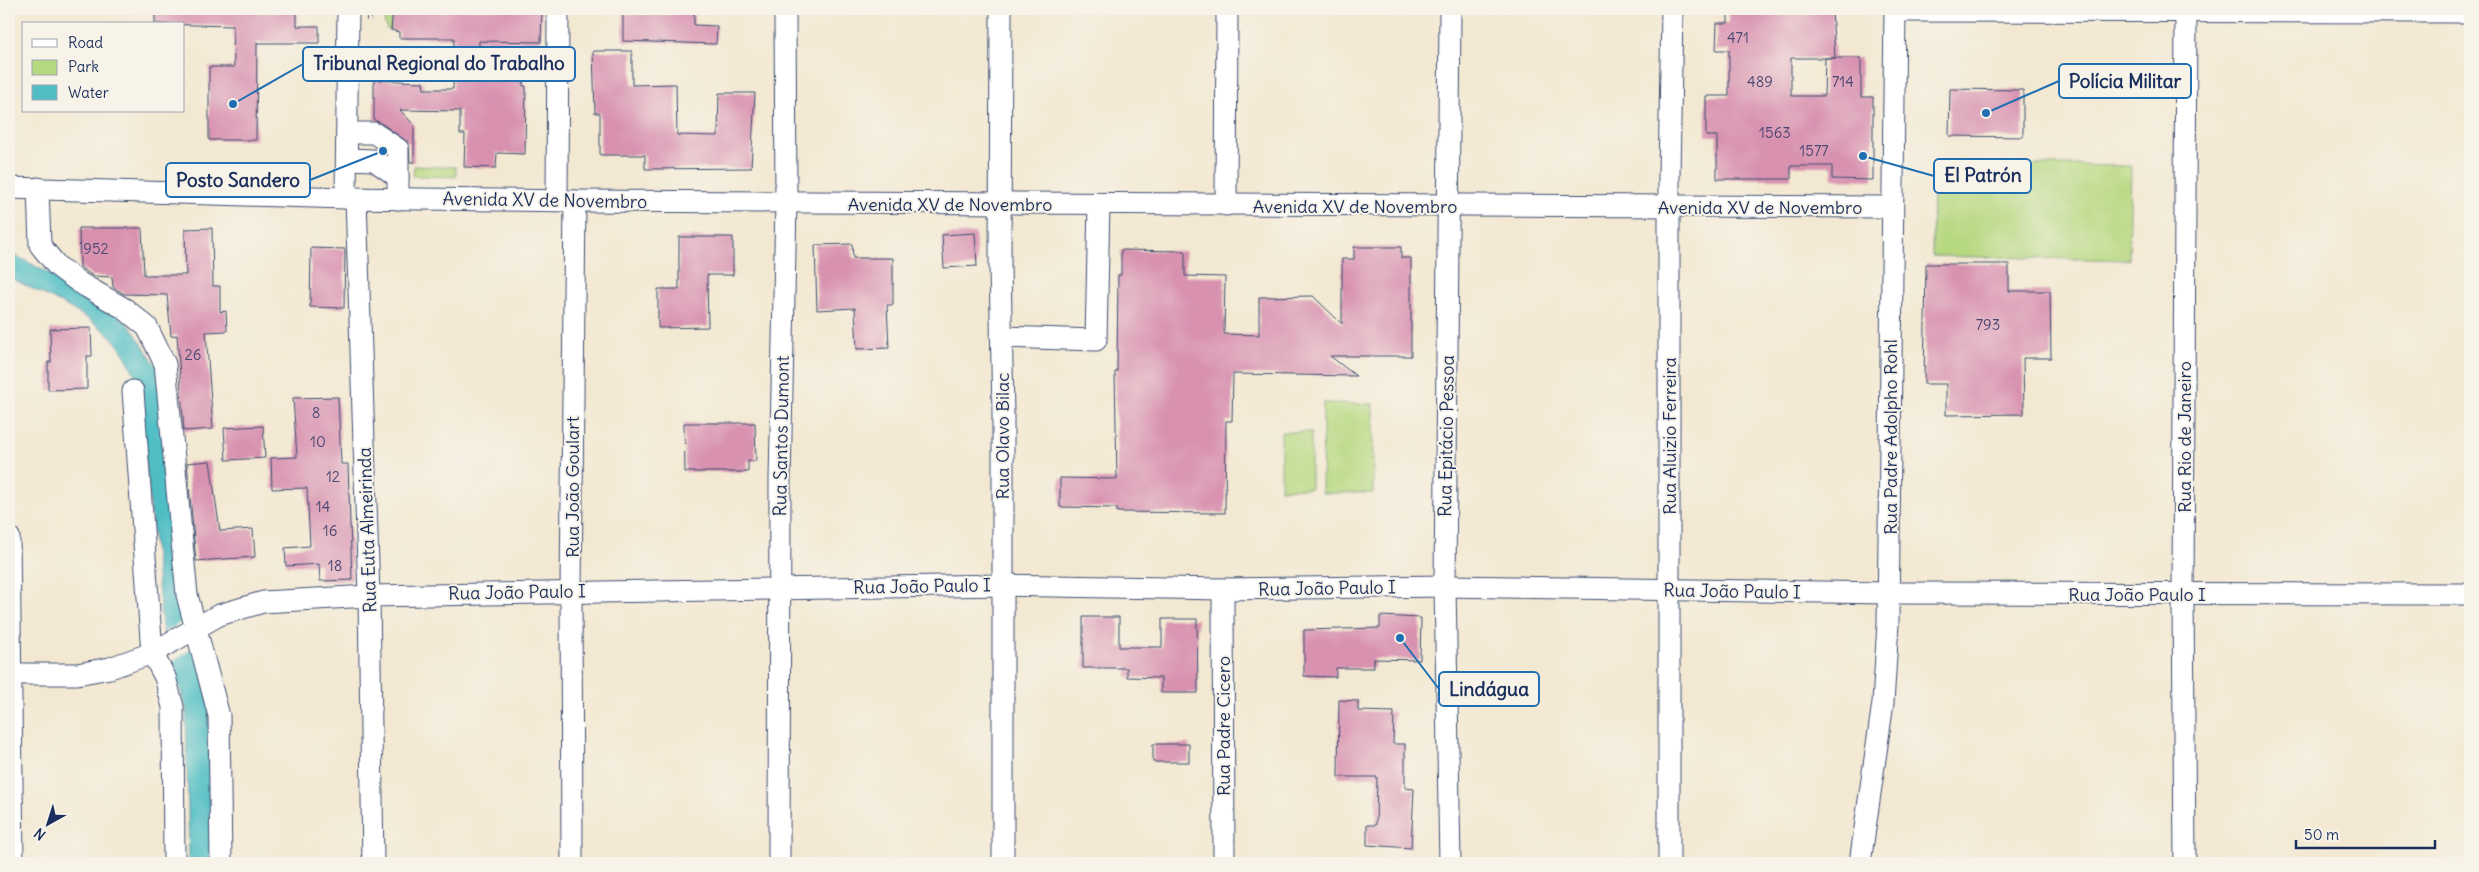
<svg xmlns="http://www.w3.org/2000/svg" width="2479" height="872" font-family="Delius,sans-serif">
<rect width="100%" height="100%" fill="#f7f3e8"/>
<filter id="ink" filterUnits="userSpaceOnUse"><feTurbulence type="fractalNoise" baseFrequency=".02" numOctaves="2"/><feDisplacementMap in="SourceGraphic" scale="10" xChannelSelector="R" yChannelSelector="G"/><feConvolveMatrix kernelMatrix="1 2 1 2 8 2 1 2 1" color-interpolation-filters="sRGB"/></filter>
<filter id="wash" filterUnits="userSpaceOnUse"><feTurbulence type="fractalNoise" baseFrequency=".0096" numOctaves="4" result="noise"/><feDisplacementMap in="SourceGraphic" scale="20" xChannelSelector="R" yChannelSelector="G"/><feGaussianBlur stdDeviation="1.12" result="paint"/><feColorMatrix in="noise" values="0 0 0 0 0 0 0 0 0 0 0 0 0 0 0 0 0 1.4 0 .05"/><feComposite in="paint" operator="in"/></filter>
<g filter="url(#wash)">
<rect width="100%" height="100%" fill="#f3e8d2"/>
<!-- green -->
<g fill="#b6d880" stroke="#68846f">
<path d="M391,11V30L387,29L384,21Z"/>
<path d="M1933,163L2131,166L2129,260L1932,256Z"/>
<path d="M414,166L456,167V177L413,176Z"/>
<path d="M1323,403L1373,404V493H1322Z"/>
<path d="M1281,432H1311V488L1281,489Z"/>
</g>
<!-- water -->
<path fill="#50bec4" stroke="#367691" d="M9,252L103,302L131,327L157,367L209,709L212,863H189L186,709L162,626L138,383C132,368 125,353 114,340C92,315 39,293 9,277Z"/>
<!-- pier -->
<path fill="#f3e8d2" d="M186,619L194,647L171,663L162,634Z"/>
<g id="blocks">
<!-- building -->
<g fill="#d892b0">
<path d="M155,9L297,10V26H319V43H257L256,140H209V67H234L233,26L155,24Z"/>
<path d="M393,9H542L541,42L479,41L478,68L524,70L523,86H526L525,154L497,153L496,168L464,167L465,134H460V111L400,110L414,125V162H410L409,143L381,123L374,120V80L423,82L424,89H453L454,38H399V32L391,30Z"/>
<path d="M676,9H694V25L717,26L716,44L623,41V14H676Z"/>
<path d="M1728,9H1832L1835,58H1791V96H1824L1825,58H1861V97H1873V180L1832,179V166H1791V179H1717V136H1706V96H1729V50H1716L1717,23H1728Z"/>
<path d="M593,51H632V85L676,84L677,135L718,136L719,93H755L751,168L645,169V155H600V113H595Z"/>
<path d="M1950,89L2023,90V137L1949,136Z"/>
<path d="M79,228H142L144,275H186L185,229L212,228L213,286H220V312L226,311L227,331L206,332L213,429L184,431L177,335L171,336L167,295L124,294L113,287L112,277L93,276L80,267Z"/>
<path d="M975,233L977,266L944,268L942,235Z"/>
<path d="M679,237H733V275H707L708,327L658,328V289H679Z"/>
<path d="M852,244L853,258H893V305H887L889,348L857,349L855,308L817,310L815,245Z"/>
<path d="M1354,247H1401V258H1411V356H1330L1356,376L1233,374L1232,421H1226L1225,513L1117,512V508L1060,507V478L1117,479L1115,372H1117L1118,275H1121V250L1185,251V276L1225,277L1224,334L1259,335V297L1313,296L1342,324V259H1354Z"/>
<path d="M311,248L345,249L344,308L310,307Z"/>
<path d="M1926,264H2009V291H2050L2051,358H2023L2024,414L1946,415V384H1924Z"/>
<path d="M91,328L92,356H87V389L48,390V362H51L50,329Z"/>
<path d="M338,397L341,464H348L352,580L320,581L319,564L286,566L285,548L310,546L307,488L272,489L271,458L297,457L293,398Z"/>
<path d="M684,423H755L756,461H748V472H685Z"/>
<path d="M263,426L265,458L226,460L224,428Z"/>
<path d="M210,461L220,531L253,529L255,557L196,561L187,463Z"/>
<path d="M1380,616L1421,618L1420,660L1374,659V668H1336V677L1304,676V630L1380,628Z"/>
<path d="M1083,617H1119V647H1162V619H1197L1198,693H1161V678L1127,677V668H1083Z"/>
<path d="M1339,700L1358,701V711L1394,712L1393,744H1405V788L1414,789L1411,848L1367,845V825H1376L1377,777H1338Z"/>
<rect x="1153" y="744" width="36" height="18"/>
</g>
</g>
</g>
<g filter="url(#ink)">
<use href="#blocks" fill-opacity="0" stroke="#3b4b6f" stroke-width="1"/>
<g fill="none" stroke-linecap="round" stroke-linejoin="round">
<defs>
<g id="minor">
<path d="M1001,9L1000,267L1003,414V863"/>
<path d="M1895,11L2470,12"/>
<path d="M348,62H374"/>
<path d="M347,133H374L398,149V199"/>
<path d="M347,159L374,160L398,177"/>
<path d="M9,188L346,198L575,201L1891,207"/>
<path d="M38,188L40,245L57,266L80,283L125,309L147,327L165,364L187,595L219,716L221,863"/>
<path d="M346,198L348,9"/>
<path d="M356,198L369,596L373,863"/>
<path d="M557,200L558,9"/>
<path d="M1226,205L1227,9"/>
<path d="M1001,337L1096,340L1099,204"/>
<path d="M133,391L152,653L165,677L173,707L174,863"/>
<path d="M9,537L13,863"/>
<path d="M1223,589L1224,863"/>
<path d="M9,674H77L110,668L152,653L219,615L263,602L369,596L1002,585L1223,589L1445,586L1888,593L2470,594"/>
<path d="M572,863L571,591L575,201"/>
<path d="M779,863L780,480L786,203L785,9"/>
<path d="M1450,863L1445,586L1450,9"/>
<path d="M1669,863V176L1672,9"/>
<path d="M1860,863L1883,703L1888,624L1895,9"/>
<path d="M2185,863L2183,595L2186,11"/>
</g>
</defs>
<!-- minor casing -->
<use href="#minor" stroke="#3b4b6f" stroke-width="23"/>
<!-- path -->
<path stroke="#3b4b6f" stroke-width="3" stroke-dasharray="1 4" stroke-linecap="butt" d="M366,19H374"/>
<!-- minor -->
<use href="#minor" stroke="#fff" stroke-width="21"/>
</g>
</g>
<g text-anchor="middle" dominant-baseline="central" stroke-width="4" stroke-linejoin="round" paint-order="stroke">
<!-- number labels -->
<g font-size="15" fill="#4a4872">
<text x="1738" y="37">471</text>
<text x="1760" y="81">489</text>
<text x="1843" y="81">714</text>
<text x="1775" y="132">1563</text>
<text x="1814" y="150">1577</text>
<text x="96" y="248">952</text>
<text x="1988" y="324">793</text>
<text x="193" y="354">26</text>
<text x="316" y="412">8</text>
<text x="318" y="441">10</text>
<text x="333" y="476">12</text>
<text x="323" y="506">14</text>
<text x="330" y="530">16</text>
<text x="335" y="565">18</text>
</g>
<!-- street labels -->
<g font-size="18" fill="#1b2f5e" stroke="#f7f3e8">
<text transform="translate(545 200) rotate(1)">Avenida XV de Novembro</text>
<text x="950" y="204">Avenida XV de Novembro</text>
<text x="1355" y="206">Avenida XV de Novembro</text>
<text x="1760" y="207">Avenida XV de Novembro</text>
<text transform="translate(781 436) rotate(-89)">Rua Santos Dumont</text>
<text transform="translate(1002 436) rotate(-90)">Rua Olavo Bilac</text>
<text transform="translate(1446 436) rotate(-89)">Rua Epitácio Pessoa</text>
<text transform="translate(1669 436) rotate(-90)">Rua Aluizio Ferreira</text>
<text transform="translate(1890 437) rotate(-90)">Rua Padre Adolpho Rohl</text>
<text transform="translate(2184 437) rotate(-90)">Rua Rio de Janeiro</text>
<text transform="translate(572 487) rotate(-90)">Rua João Goulart</text>
<text transform="translate(367 530) rotate(-92)">Rua Euta Almeirinda</text>
<text transform="translate(922 586) rotate(-1)">Rua João Paulo I</text>
<text transform="translate(1327 588) rotate(-1)">Rua João Paulo I</text>
<text transform="translate(1732 591) rotate(1)">Rua João Paulo I</text>
<text transform="translate(517 592) rotate(-1)">Rua João Paulo I</text>
<text x="2137" y="594">Rua João Paulo I</text>
<text transform="translate(1223 726) rotate(-90)">Rua Padre Cicero</text>
</g>
</g>
<!-- callouts -->
<path fill="none" stroke="#1f6fb2" stroke-width="2" d="M233 104L303 64M1986 113L2059 81M1863 156L1934 176M383 151L310 180M1400 638L1439 689"/>
<g fill="#1f6fb2" stroke="#f7f3e8" stroke-width="2">
<circle cx="233" cy="104" r="5"/>
<circle cx="1986" cy="113" r="5"/>
<circle cx="1863" cy="156" r="5"/>
<circle cx="383" cy="151" r="5"/>
<circle cx="1400" cy="638" r="5"/>
</g>
<g fill="#f7f3e8" stroke="#1f6fb2" stroke-width="2">
<rect x="303" y="47" width="272" height="34" rx="5"/>
<rect x="2059" y="64" width="132" height="34" rx="5"/>
<rect x="1934" y="159" width="97" height="34" rx="5"/>
<rect x="166" y="163" width="144" height="34" rx="5"/>
<rect x="1439" y="672" width="100" height="34" rx="5"/>
</g>
<g font-size="19" text-anchor="middle" font-weight="bold" fill="#1b2f5e">
<text x="439" y="70">Tribunal Regional do Trabalho</text>
<text x="2125" y="88">Polícia Militar</text>
<text x="1983" y="182">El Patrón</text>
<text x="238" y="187">Posto Sandero</text>
<text x="1489" y="696">Lindágua</text>
</g>
<!-- margin -->
<rect width="2479" height="872" fill="none" stroke="#f7f3e8" stroke-width="30"/>
<!-- legend -->
<rect x="22" y="22" width="162" height="90" fill="#f7f3e8" stroke="#9fa5b1"/>
<rect x="32" y="39" width="25" height="8" fill="#ffffff" stroke="#9fa5b1"/>
<text x="68" y="48" font-size="15" fill="#1b2f5e">Road</text>
<rect x="32" y="60" width="25" height="15" fill="#b6d880" stroke="#9fa5b1"/>
<text x="68" y="72" font-size="15" fill="#1b2f5e">Park</text>
<rect x="32" y="85" width="25" height="15" fill="#50bec4" stroke="#9fa5b1"/>
<text x="68" y="98" font-size="15" fill="#1b2f5e">Water</text>
<!-- north arrow -->
<g transform="translate(48 824) rotate(219)" stroke="#f7f3e8" stroke-width="4" paint-order="stroke">
<path d="M0-4L9 19L0 12L-9 19Z" fill="#1b2f5e"/>
<text y="-8" font-size="14" font-weight="bold" text-anchor="middle" fill="#1b2f5e">N</text>
</g>
<!-- scale -->
<path d="M2296 840v8h139v-8" fill="none" stroke="#1b2f5e" stroke-width="2.5"/>
<text x="2304" y="840" font-size="15" fill="#1b2f5e" stroke="#f7f3e8" stroke-width="4" paint-order="stroke">50 m</text>
</svg>
